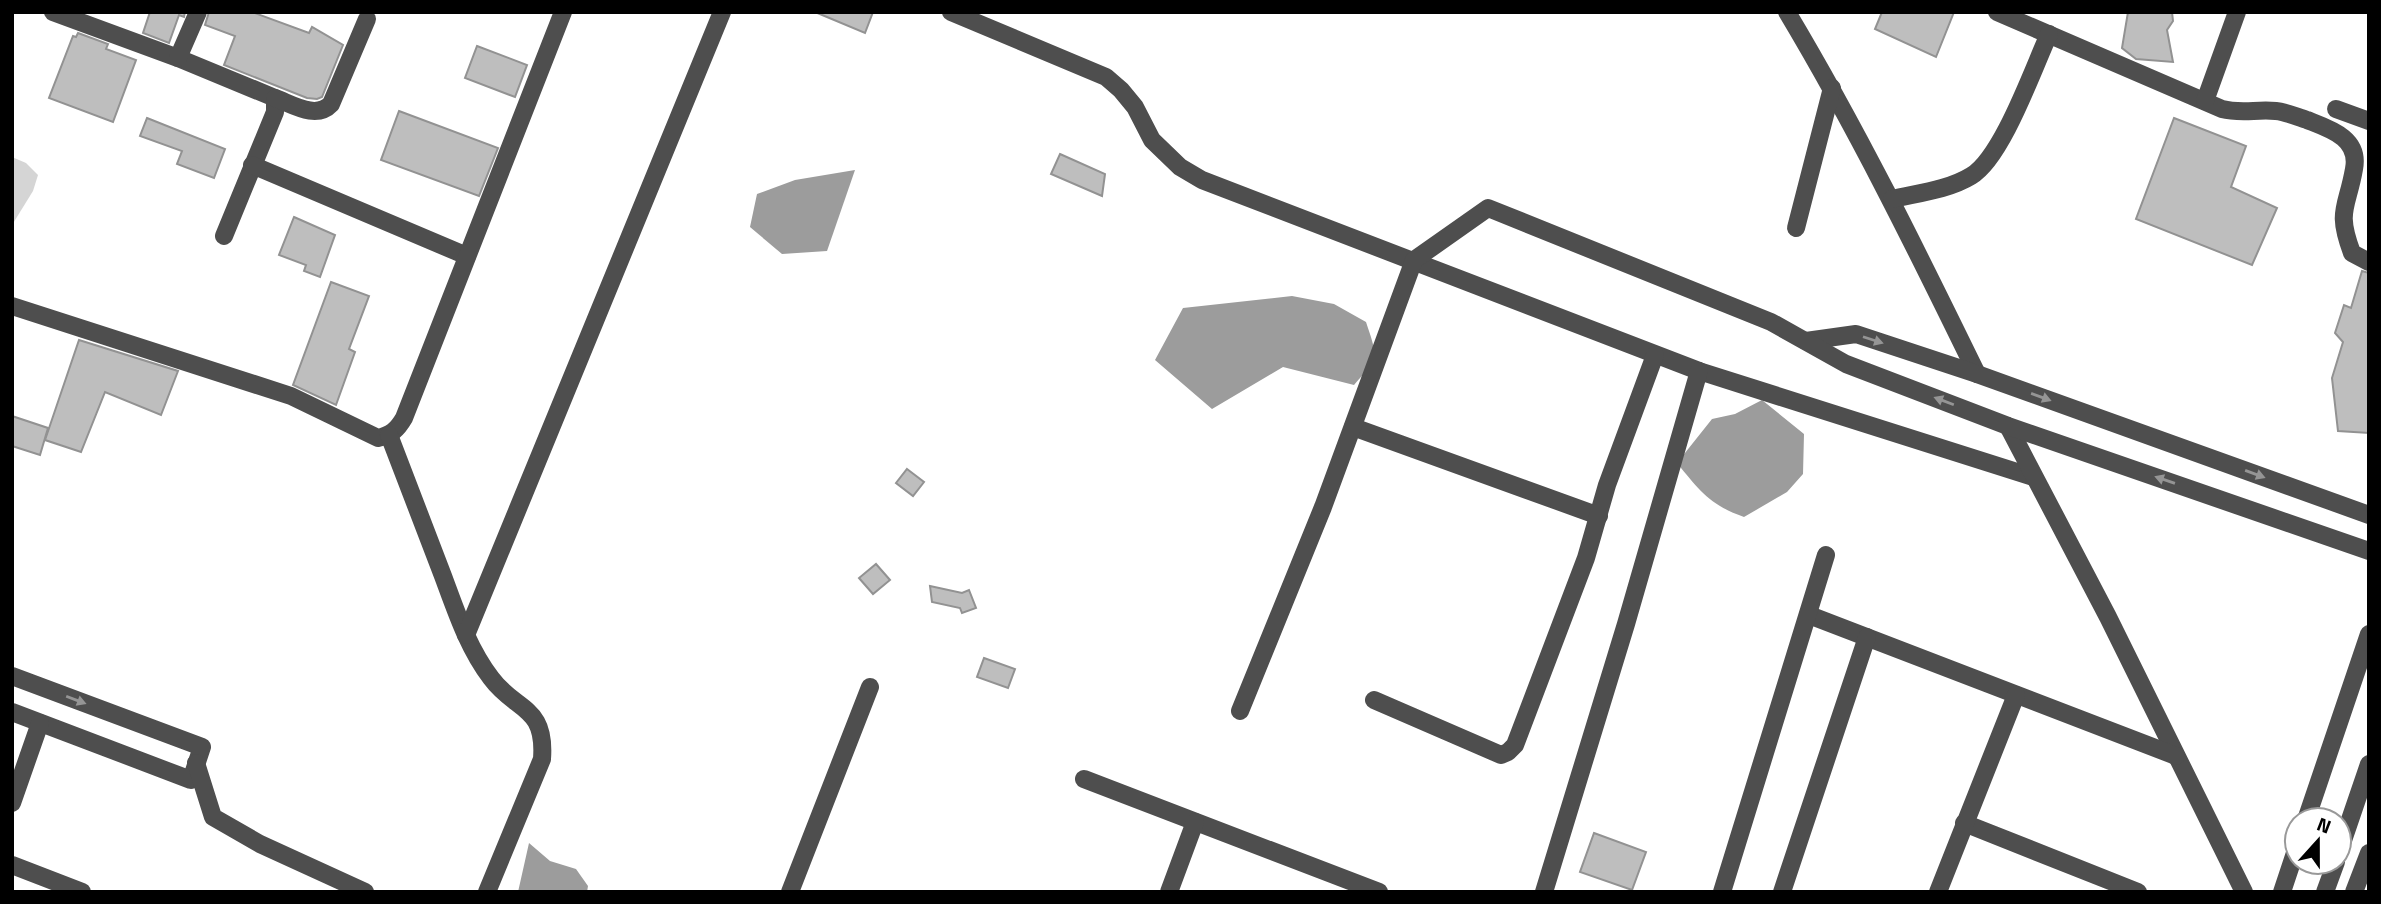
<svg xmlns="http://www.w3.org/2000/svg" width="2381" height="904" font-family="'Titillium Web',sans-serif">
<rect width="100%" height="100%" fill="#fff"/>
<!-- green -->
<path fill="#d5d5d5" d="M12,157L26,163L38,175L33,191L12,225Z"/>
<!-- water -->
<g fill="#9c9c9c">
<path d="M855,170L827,251L782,254L750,227L757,194L795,180Z"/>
<path d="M1292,296L1334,304L1366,322C1378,358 1379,357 1354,385L1283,367L1212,409L1155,360L1183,308Z"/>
<path d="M1762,400L1804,434L1803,474L1787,492L1744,517C1710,505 1699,490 1677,463L1712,419L1735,414Z"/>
<path d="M529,843L550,861L576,869L588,886L587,892H518Z"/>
</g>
<!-- building -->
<g fill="#bebebe" stroke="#929292" stroke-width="2">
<path d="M150,12H185L184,17L179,15L169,43L143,33Z"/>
<path d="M209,12H252L309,33L312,27L343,45L322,97L317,99L307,98L224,65L235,36L205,25Z"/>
<path d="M815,12H873L865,33Z"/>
<path d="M1882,12H1954L1936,57L1875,29Z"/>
<path d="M2128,12H2172L2173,21L2167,30L2173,62L2136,59L2122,48Z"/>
<path d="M78,33L108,44L106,49L136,60L113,122L49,98L73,36L76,37Z"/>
<path d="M477,46L527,65L515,97L465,78Z"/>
<path d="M399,111L498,148L479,196L381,160Z"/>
<path d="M147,118L225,149L214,178L177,164L182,151L140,136Z"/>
<path d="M2174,118L2246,146L2231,187L2277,208L2252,265L2136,219Z"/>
<path d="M1060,154L1105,174L1102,196L1051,174Z"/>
<path d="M294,217L335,235L320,277L304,271L306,265L279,255Z"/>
<path d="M2362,271L2369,273V433L2338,431L2332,378L2343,342L2335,333L2344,305L2351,308Z"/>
<path d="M331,282L369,296L349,349L355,352L336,405L293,385Z"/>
<path d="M79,340L178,371L161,415L105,392L81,452L45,440Z"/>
<path d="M12,416L48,428L40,455L12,446Z"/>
<path d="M907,469L924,482L913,496L896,483Z"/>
<path d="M876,564L890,580L873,594L859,578Z"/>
<path d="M930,586L962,593L969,590L976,608L962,613L960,608L932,602Z"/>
<path d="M984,658L1015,669L1008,688L977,677Z"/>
<path d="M1594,833L1646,852L1632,890L1580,872Z"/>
</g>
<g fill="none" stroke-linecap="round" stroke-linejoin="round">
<!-- minor -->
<g stroke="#4e4e4e" stroke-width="18">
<path d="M53,12L178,58L275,98V112L224,236"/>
<path d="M951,12L1106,77L1121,90L1135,107L1152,140L1180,167L1202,180L1699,371L2033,477"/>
<path d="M1787,12C1857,129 1917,251 1977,374"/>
<path d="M1997,12L2222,109C2241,114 2257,109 2276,111C2287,112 2297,117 2307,120C2330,129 2360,138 2354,169C2347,209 2336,210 2352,253L2369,262"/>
<path d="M178,58L198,12"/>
<path d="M275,98C292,104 316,120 331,104L367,19"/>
<path d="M2205,101L2237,12"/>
<path d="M2336,109L2369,121"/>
<path d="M252,165L467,256"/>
<path d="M1892,199C1918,193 1948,190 1971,176C2002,158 2033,69 2049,34"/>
<path d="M1796,228L1832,88"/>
<path d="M12,306L291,396L378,438C391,435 397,430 404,418L563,12"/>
<path d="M1806,341L1856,334L1977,374L2369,515"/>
<path d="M2008,426L2108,617L2244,892"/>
<path d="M1353,427L1599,516"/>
<path d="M389,435C407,482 425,529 443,576C456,611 468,648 491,678C516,712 546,705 542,759L487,892"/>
<path d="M1809,615L2176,756"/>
<path d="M466,635L722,12"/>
<path d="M12,676L202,747L191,780L12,712"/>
<path d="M1374,700L1501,755L1508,752L1515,745L1586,558L1607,485L1655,355"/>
<path d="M1240,711L1323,507L1414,260L1488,208L1771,322L1846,364L2008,426L2369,551"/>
<path d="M196,763L213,817L260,844L365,892"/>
<path d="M1084,779L1379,892"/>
<path d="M12,803L40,723"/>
<path d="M2306,820L2369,634"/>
<path d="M1964,823L2138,892"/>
<path d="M2339,852L2369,764"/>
<path d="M12,865L82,892"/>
<path d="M790,892L870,687"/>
<path d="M1169,892L1195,822"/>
<path d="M1544,892L1626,624L1699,371"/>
<path d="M1722,892L1826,555"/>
<path d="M1782,892L1867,637"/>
<path d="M1938,892L2016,695"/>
<path d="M2282,892L2297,847"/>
<path d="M2325,892L2336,862"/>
<path d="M2354,892L2369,853"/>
</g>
</g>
<!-- one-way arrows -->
<defs><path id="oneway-solid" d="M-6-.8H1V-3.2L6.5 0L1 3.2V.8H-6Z" transform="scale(1.75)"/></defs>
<g fill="#959595">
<use href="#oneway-solid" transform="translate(1873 340) rotate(18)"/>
<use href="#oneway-solid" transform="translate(2041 397) rotate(20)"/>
<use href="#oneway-solid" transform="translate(1944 401) rotate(-159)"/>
<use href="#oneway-solid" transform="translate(2255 474) rotate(20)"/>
<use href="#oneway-solid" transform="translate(2165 480) rotate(-161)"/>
<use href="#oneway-solid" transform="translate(76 700) rotate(21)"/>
</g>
<!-- border -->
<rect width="2381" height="904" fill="none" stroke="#000000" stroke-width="28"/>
<!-- north arrow -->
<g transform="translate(2318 841) rotate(21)"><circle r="33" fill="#ffffff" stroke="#999999" stroke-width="2"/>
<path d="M0-5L12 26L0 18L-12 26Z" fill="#000000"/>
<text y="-10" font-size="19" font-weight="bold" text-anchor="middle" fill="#000000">N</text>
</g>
</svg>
